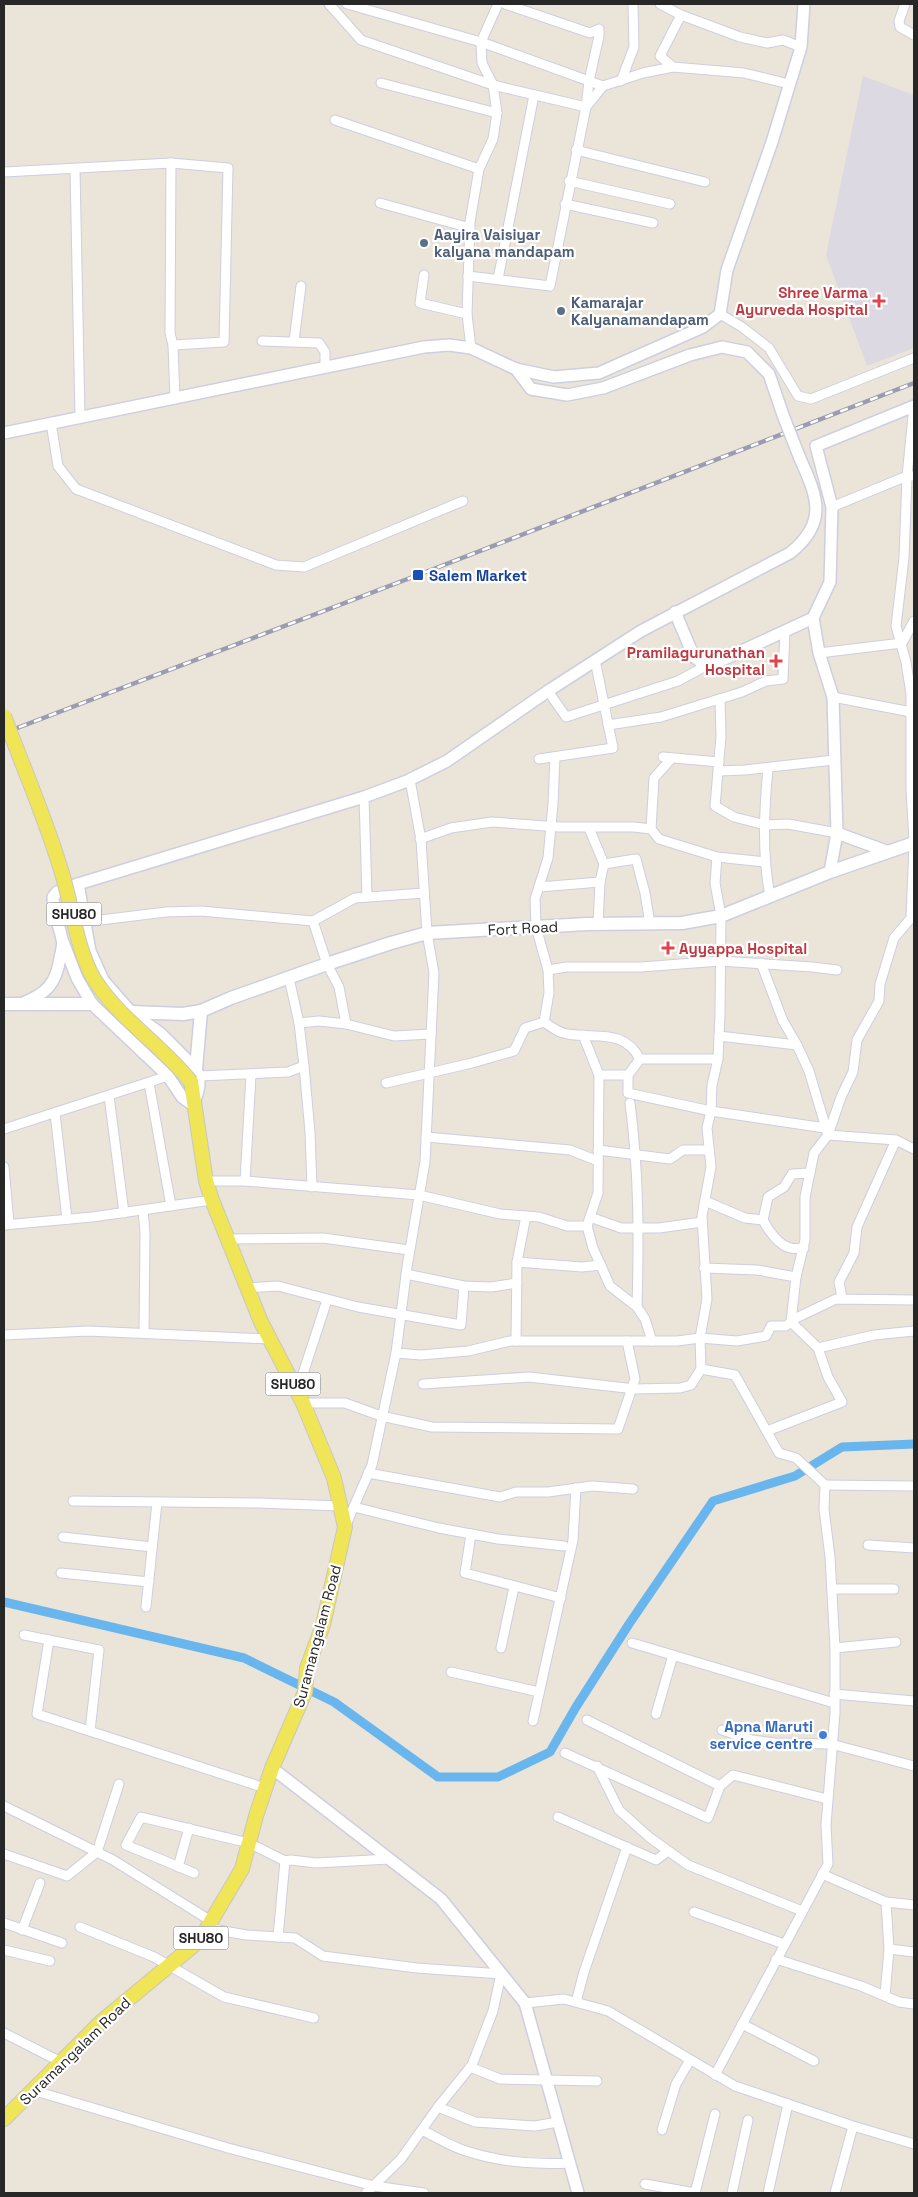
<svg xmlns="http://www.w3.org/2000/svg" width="918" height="2197" font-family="'Space Grotesk',sans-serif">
<rect width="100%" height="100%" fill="#eae5d8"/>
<!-- industrial -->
<path fill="#ddd9e2" d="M863,76L914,95V348L867,366L826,255Z"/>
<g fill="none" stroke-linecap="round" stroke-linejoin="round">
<!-- canal -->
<path stroke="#69b5ed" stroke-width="9" d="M4,1602L244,1658L334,1702L438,1777H498L550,1752L576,1707L629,1624L713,1501L795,1476L842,1447L914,1444"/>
<defs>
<g id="minor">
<path d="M329,4L361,40L493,85L586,107L589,81L599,36V29L590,33L505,4"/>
<path d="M347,4L481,42L603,86"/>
<path d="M660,4L681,15L740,37L767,43L783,40L801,47"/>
<path d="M905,4L899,21L900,27L914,35"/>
<path d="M673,67L660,56L681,15"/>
<path d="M621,81L634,47L633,4"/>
<path d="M381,83L497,113"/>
<path d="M335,120L479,169"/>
<path d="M576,150L705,182"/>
<path d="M171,163L170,333L173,345"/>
<path d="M75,169L80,417"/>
<path d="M4,172L171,163L228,168L224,342L173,345L175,399"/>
<path d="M569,181L670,204"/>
<path d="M380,203L470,228"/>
<path d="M565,204L653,223"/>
<path d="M424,275L420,303L467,314"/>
<path d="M468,276L550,286L586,107L603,86L643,73L673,67L744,73L789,84"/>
<path d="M498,279L534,95"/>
<path d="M720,314L742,327L769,348L798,396L811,399L914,358"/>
<path d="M262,341L319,343L325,352V367"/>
<path d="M294,341L301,286"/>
<path d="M471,348L467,314L470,222L479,169L493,139L497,113L493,85L482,63L481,42L498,4"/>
<path d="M914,406L907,476L904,558L896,626L906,662L911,694V789L914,842"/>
<path d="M51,423L58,466L76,489L276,565L304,567L463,501"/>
<path d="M832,507L907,476H914"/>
<path d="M819,653L902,643L914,621"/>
<path d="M548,691L566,717L678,681L713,662"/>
<path d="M833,697L911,712"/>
<path d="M720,699L721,736L715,806L734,817L765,825L788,824L837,833"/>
<path d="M608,725L661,717L742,692L766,681L783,679L785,632"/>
<path d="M663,757L719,762"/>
<path d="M539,759L613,748L595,660"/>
<path d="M768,768C764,811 762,854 770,896"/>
<path d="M718,771L745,770L834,760"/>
<path d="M364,797L367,897"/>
<path d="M589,828L604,864L600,882L598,924"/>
<path d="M651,829L654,778L672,758"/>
<path d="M420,839L451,828L492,822L559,827H634L651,829L659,839L717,857L765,862"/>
<path d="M604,864L636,859L645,893L650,924"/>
<path d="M539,887L600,882"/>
<path d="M313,921L327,964L339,987L346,1024"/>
<path d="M84,922L166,912L201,911L313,921L355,898L424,893"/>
<path d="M761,963L783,1021L797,1045L809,1071L828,1135L814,1153L805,1197V1240L796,1277L791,1322L818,1348L828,1377L842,1402L767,1431"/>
<path d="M548,970L536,927L535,899L548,858L553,804L555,757"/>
<path d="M544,1022C552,1027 558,1033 568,1034C596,1039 623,1028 640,1059"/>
<path d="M299,1023L319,1021L346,1024L394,1036L431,1034"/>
<path d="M583,1035L599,1075"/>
<path d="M719,1036L797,1045"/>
<path d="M304,1066L310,1132L312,1187"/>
<path d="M628,1075V1093L711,1111L825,1128"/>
<path d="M199,1076L288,1072L304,1066L299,1023L289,978"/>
<path d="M149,1083L171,1206"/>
<path d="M386,1083L472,1063L514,1051L525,1028L544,1022L549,993L548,970L567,967H641L720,961L812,967L837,970"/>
<path d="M109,1096L124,1213"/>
<path d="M630,1103C639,1173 639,1237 637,1307"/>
<path d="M55,1113L67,1219"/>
<path d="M4,1129L168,1076"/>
<path d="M426,1137L570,1150L598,1161"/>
<path d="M896,1140L914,1149"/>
<path d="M598,1150L670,1159L683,1150H709"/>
<path d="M4,1167L9,1224"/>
<path d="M206,1181H245L419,1195L500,1214L539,1217L567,1226H587L598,1193L599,1075H628L640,1059H718"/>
<path d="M245,1181L251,1075"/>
<path d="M705,1201L745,1218L763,1220C768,1230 779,1246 791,1248C795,1249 800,1248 804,1248"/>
<path d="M143,1210L145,1233L144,1333"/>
<path d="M590,1217L621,1228H659L702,1222"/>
<path d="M763,1220L768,1197L784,1187L792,1174L810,1173"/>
<path d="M4,1225L92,1217L212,1200"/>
<path d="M587,1226L593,1248L610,1286L637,1307L645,1319L652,1341"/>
<path d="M228,1239L323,1238L409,1250"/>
<path d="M517,1262L526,1216"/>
<path d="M704,1268L757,1270L796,1277"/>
<path d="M406,1274L464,1286L491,1287L517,1283"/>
<path d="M248,1288L278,1286L358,1307L461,1325L464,1286"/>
<path d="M842,1298L839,1282L854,1253L857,1227L896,1140L828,1135L841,1097L853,1072L857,1040L879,1001L880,984L894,938L911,918L914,845"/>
<path d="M4,1335L88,1331L270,1339"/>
<path d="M516,1341L517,1262L582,1267L601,1265"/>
<path d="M818,1348L874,1335L914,1331"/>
<path d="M396,1353L421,1355L468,1351L510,1341H677L700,1338L737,1341L766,1336L771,1326H786L796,1318L836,1299L914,1300"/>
<path d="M423,1384L529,1377L635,1389L680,1388L691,1385L701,1369"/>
<path d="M297,1392L327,1300"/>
<path d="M303,1403H345L381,1416L432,1427L618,1429L635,1379L627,1341"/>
<path d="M368,1473L500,1497L516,1492H548L592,1486L633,1489"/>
<path d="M825,1485L914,1486"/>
<path d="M73,1501L258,1503L341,1506"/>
<path d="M354,1507L439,1528L498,1539L564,1546"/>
<path d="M345,1527L372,1465L396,1353L407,1267L425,1162L434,973L427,933L421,840L410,780"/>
<path d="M471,1534L465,1573L561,1598"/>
<path d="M63,1537L152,1547"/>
<path d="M868,1545L914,1548"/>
<path d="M61,1573L149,1582"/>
<path d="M832,1589H894"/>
<path d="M146,1607L157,1502"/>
<path d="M24,1635L99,1650L90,1731"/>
<path d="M49,1640L37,1714L265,1788"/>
<path d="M632,1643L834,1703"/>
<path d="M501,1648L514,1587"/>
<path d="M835,1648L896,1642"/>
<path d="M451,1672L539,1692"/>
<path d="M834,1694L914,1701"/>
<path d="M656,1714L673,1655"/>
<path d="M587,1720L720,1786L733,1775L827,1799"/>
<path d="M533,1721L573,1540L576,1488"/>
<path d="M722,1730L752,1740L775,1743L831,1744L914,1766"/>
<path d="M565,1753L708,1818L720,1786"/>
<path d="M597,1766L619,1810L649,1837L688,1865L802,1911"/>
<path d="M4,1806L113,1860L211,1921"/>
<path d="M558,1817L656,1860L668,1851"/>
<path d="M4,1854L67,1876L97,1852L119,1784"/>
<path d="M178,1867L189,1828"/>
<path d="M194,1873L126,1845L141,1817L249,1843L285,1861L291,1860L316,1863L389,1859"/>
<path d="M822,1874L886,1902L914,1905"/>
<path d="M694,1912L784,1944"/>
<path d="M4,1923L62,1943"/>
<path d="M80,1927L154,1957L224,1997L314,2018"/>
<path d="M207,1928L246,1935L295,1938L323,1956L417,1968L501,1974L493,2011L472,2065L438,2107L401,2159L366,2193"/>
<path d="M22,1930L40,1883"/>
<path d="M278,1937L285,1861"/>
<path d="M889,1949L914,1952"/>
<path d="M4,1950L50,1961"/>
<path d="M776,1959L861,1986L899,2002L914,2004"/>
<path d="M885,1996L889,1949L886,1902"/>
<path d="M576,2002L584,1972L627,1847"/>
<path d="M525,2003L564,1999L608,2011L735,2086L853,2126L914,2144"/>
<path d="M742,2024L814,2061"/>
<path d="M4,2033L61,2062"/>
<path d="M470,2067L500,2079L597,2081"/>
<path d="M715,2075L828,1864L826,1825L835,1713V1648L830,1557L824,1509L825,1485L796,1458L779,1453L735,1375L701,1369L700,1338L707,1299L702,1216L711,1167L707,1128L711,1111L712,1085L718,1059L720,1015L721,916L715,883L717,857"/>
<path d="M32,2090L228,2148L374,2186L424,2193"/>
<path d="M438,2107L475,2122L535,2126L558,2122"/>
<path d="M422,2130C435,2137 449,2145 463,2150C498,2162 533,2165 569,2163"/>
<path d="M662,2130L676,2084L690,2060"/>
<path d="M645,2184L695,2193"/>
<path d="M695,2193L715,2114"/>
<path d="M732,2193L748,2120"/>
<path d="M768,2193L788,2104"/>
<path d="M835,2193L853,2126"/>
</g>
<g id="tertiary">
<path d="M516,369L531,389L567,395L603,388L690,355L722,347L747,352L769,374L783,415"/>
<path d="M4,433L424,347L449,345L471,348L516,369L554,377L599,373L703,327L720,314L727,270L772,142L801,47L804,4"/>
<path d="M675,612L694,657L701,662L720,661L813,618L830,582L832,507L816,446L914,406"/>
<path d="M813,618L819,653L833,697L837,833L830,872"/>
<path d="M837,833L886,851"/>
<path d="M63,942L77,978L92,1004L168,1076L182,1097L193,1105C198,1093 202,1082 196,1069L160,1033L131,1012L103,980L90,951L78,884"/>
<path d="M23,1003C47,993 56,984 60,958C61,952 64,945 62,939C59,925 53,912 53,897L57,892L78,884L364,797L407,781L447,761L548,691L641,631L790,553C830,521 816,495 799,456"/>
<path d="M272,1768L441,1899L525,2003L578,2193"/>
</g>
<g id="secondary">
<path d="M4,1004H92"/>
<path d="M131,1012L183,1014L201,1011L231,998L327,964L391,943L427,933L587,924L682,923L721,916L830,872L914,843"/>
<path d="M196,1069L201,1011"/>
</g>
<path id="primary" d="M4,2119L101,2022L200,1940L242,1869L256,1816L272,1768L305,1692L307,1668L323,1625L345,1527L334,1478L303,1403L261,1322L212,1200L206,1181L191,1082"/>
</defs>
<!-- minor casing -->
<use href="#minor" stroke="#cdcee0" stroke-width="11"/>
<!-- tertiary casing -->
<use href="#tertiary" stroke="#cdcee0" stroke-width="14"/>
<!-- secondary casing -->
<use href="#secondary" stroke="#cdcee0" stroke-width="15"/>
<!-- primary casing -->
<use href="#primary" stroke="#c7c7c7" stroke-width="16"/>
<!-- minor -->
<use href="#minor" stroke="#fff" stroke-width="9"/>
<!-- tertiary -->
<use href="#tertiary" stroke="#fff" stroke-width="11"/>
<!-- secondary -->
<use href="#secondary" stroke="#fff" stroke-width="12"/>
<!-- primary -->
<use href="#primary" stroke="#f0e457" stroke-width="14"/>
<defs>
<path id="rail" d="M4,733L418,575L914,383"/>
</defs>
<!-- rail casing -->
<use href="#rail" stroke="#9b9bb2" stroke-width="4.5"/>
<!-- rail -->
<use href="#rail" stroke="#fff" stroke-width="2.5" stroke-dasharray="8" stroke-linecap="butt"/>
<defs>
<path id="tertiary-bridge" d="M783,415L799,456"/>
<path id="primary-bridge" d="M4,716C23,767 45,817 61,870C72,904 76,948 94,979C119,1019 162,1045 191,1082"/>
</defs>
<!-- tertiary-bridge casing -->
<use href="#tertiary-bridge" stroke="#cdcee0" stroke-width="14" stroke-linecap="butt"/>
<!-- primary-bridge casing -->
<use href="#primary-bridge" stroke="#c7c7c7" stroke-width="16" stroke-linecap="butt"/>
<!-- tertiary-bridge -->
<use href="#tertiary-bridge" stroke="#fff" stroke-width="11"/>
<!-- primary-bridge -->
<use href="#primary-bridge" stroke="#f0e457" stroke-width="14"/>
</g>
<!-- markers -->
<g fill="#5c6f8a" stroke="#fff" stroke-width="2">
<circle cx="424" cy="243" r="5"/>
<circle cx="561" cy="311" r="5"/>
</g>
<g fill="#e0444e" stroke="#fff" stroke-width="2">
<path d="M876.5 293.5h5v5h5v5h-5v5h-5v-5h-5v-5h5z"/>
<path d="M773.5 653.5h5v5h5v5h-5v5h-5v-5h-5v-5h5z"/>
<path d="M665.5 940.5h5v5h5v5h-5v5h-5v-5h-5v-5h5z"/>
</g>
<rect fill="#1a4fb4" stroke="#fff" stroke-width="2" x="412" y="569" width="12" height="12" rx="2.5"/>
<circle fill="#3f7fe0" stroke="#fff" stroke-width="2" cx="823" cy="1735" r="5"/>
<g text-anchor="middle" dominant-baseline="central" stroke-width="4.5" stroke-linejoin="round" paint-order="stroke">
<!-- shield labels -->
<g fill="#fff" stroke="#686868" stroke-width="1">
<rect x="46.5" y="902.5" width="55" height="23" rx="4"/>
<rect x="265.5" y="1372.5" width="55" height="23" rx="4"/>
<rect x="173.5" y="1926.5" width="55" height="23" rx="4"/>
</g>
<g font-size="14" font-weight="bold" fill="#272727">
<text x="74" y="914">SHU80</text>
<text x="293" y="1384">SHU80</text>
<text x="201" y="1938">SHU80</text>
</g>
<!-- service labels -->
<g font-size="15" font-weight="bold" fill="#4e5e75" stroke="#fff" text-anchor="start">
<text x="434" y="234">Aayira Vaisiyar<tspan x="434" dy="17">kalyana mandapam</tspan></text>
<text x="571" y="302">Kamarajar<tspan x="571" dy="17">Kalyanamandapam</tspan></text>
</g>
<!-- health labels -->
<g font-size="15" font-weight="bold" fill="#be3a42" stroke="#fff" text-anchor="end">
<text x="868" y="292">Shree Varma<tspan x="868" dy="17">Ayurveda Hospital</tspan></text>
<text x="765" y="652">Pramilagurunathan<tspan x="765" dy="17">Hospital</tspan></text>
<text x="679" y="948" text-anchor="start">Ayyappa Hospital</text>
</g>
<!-- transit labels -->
<g font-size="15" font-weight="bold" fill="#164399" stroke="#fff" text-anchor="start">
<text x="429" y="575">Salem Market</text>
</g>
<!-- street labels -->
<g font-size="15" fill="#272727" stroke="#fff">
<text transform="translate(523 928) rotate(-3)">Fort Road</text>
<text transform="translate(317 1636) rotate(-75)">Suramangalam Road</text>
<text transform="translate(75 2051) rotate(-44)">Suramangalam Road</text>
</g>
<!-- shop labels -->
<g font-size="15" font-weight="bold" fill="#366cbe" stroke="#fff" text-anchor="end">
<text x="813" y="1726">Apna Maruti<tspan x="813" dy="17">service centre</tspan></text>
</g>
</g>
<!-- border -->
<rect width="918" height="2197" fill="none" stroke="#272727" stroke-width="10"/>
</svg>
